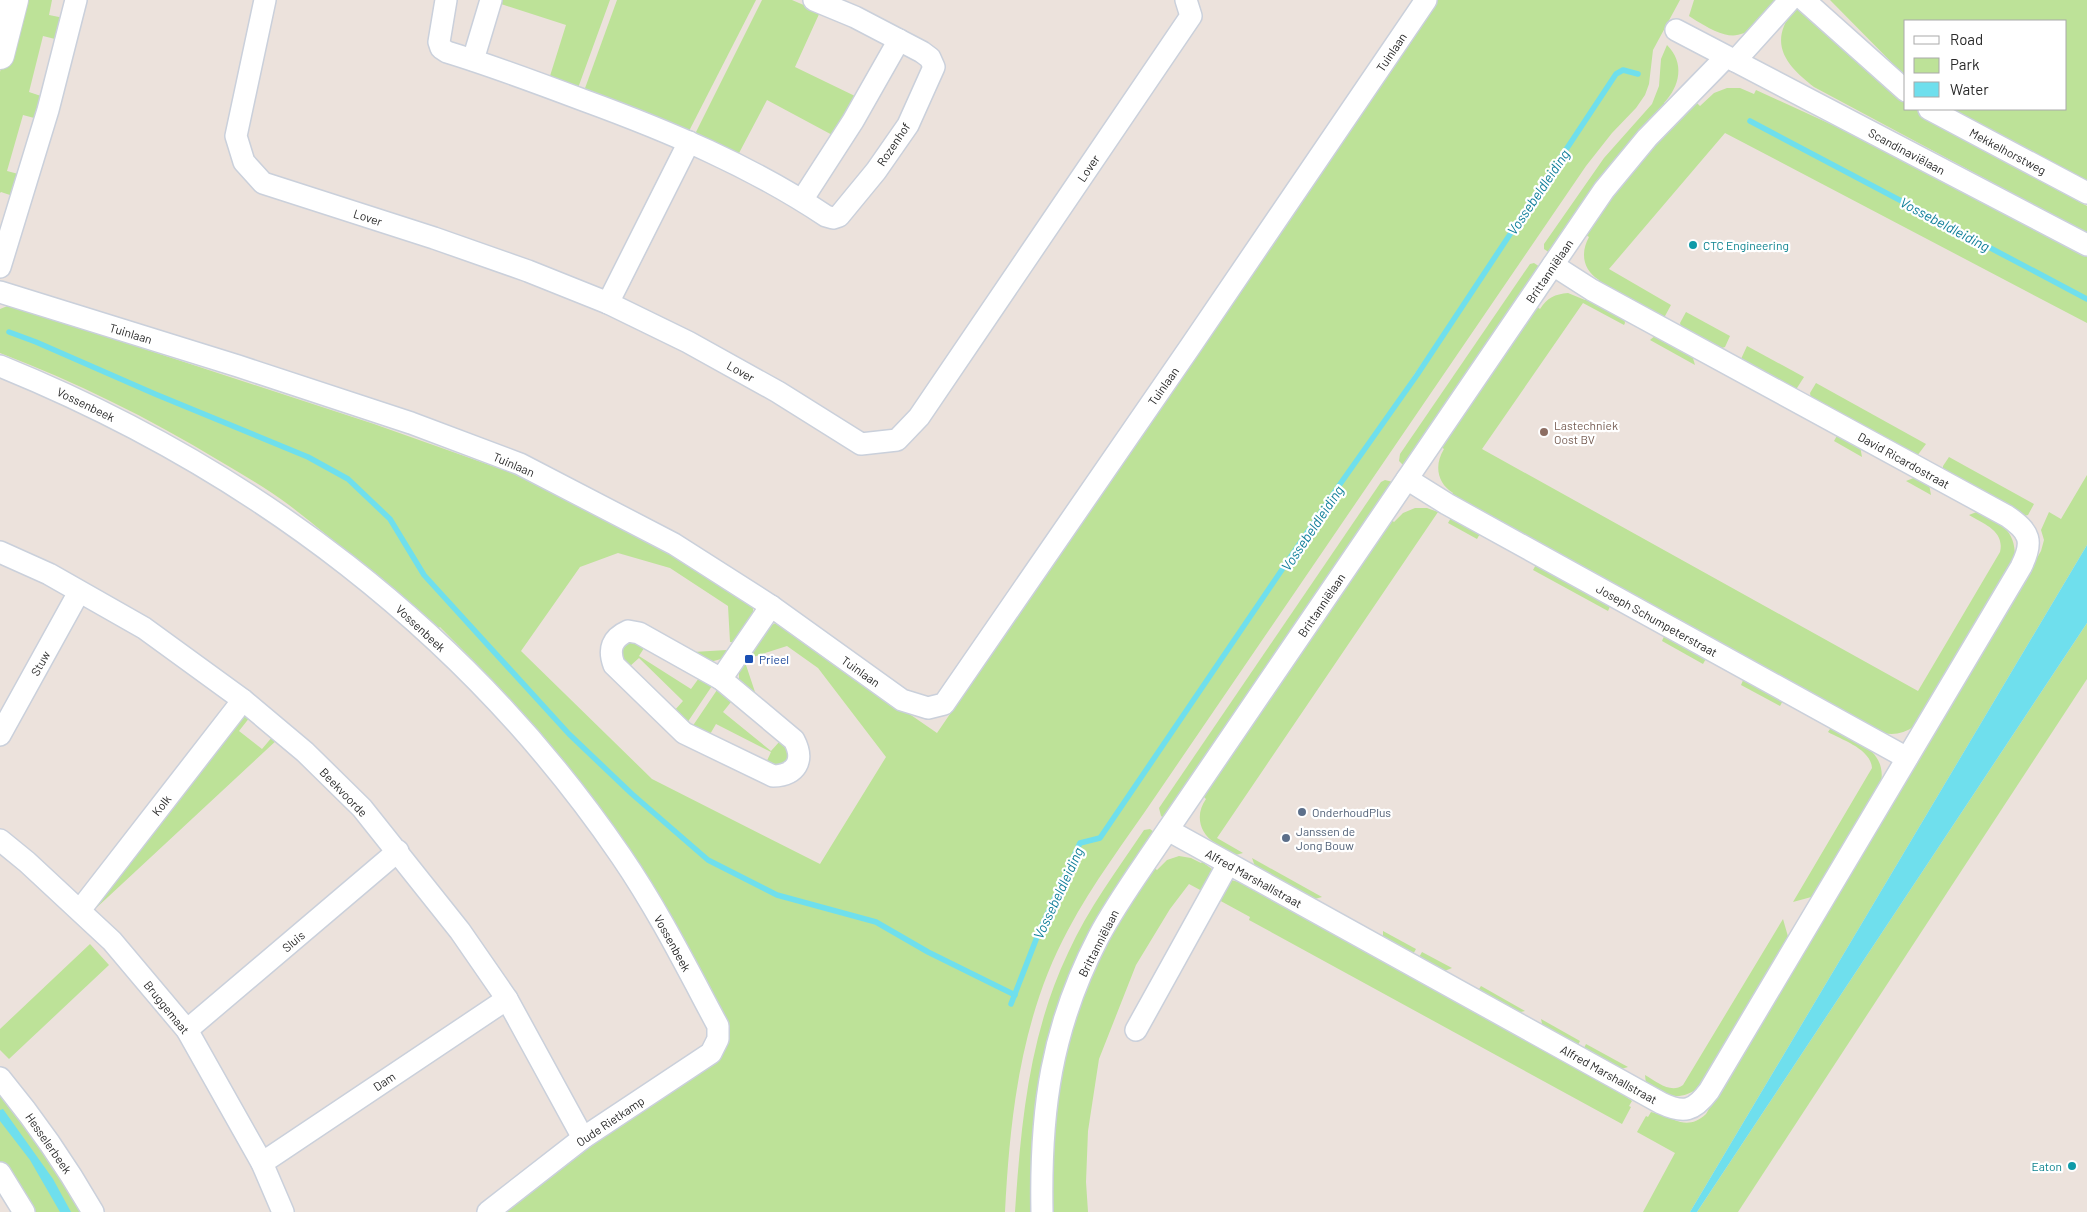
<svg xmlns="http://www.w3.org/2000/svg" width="2087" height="1212" font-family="Barlow,sans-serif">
<rect width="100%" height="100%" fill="#ece2dc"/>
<!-- green -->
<g fill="#bde298" fill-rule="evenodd">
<path d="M19,0H52L49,15L64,18L59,40L43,36L29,92L44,97L38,119L23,115L7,171L22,175L16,197L1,192L0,193V72Z"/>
<path d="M499,0H610L578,88L550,76L566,25L498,3Z"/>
<path d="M617,0H756L688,133L584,91Z"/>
<path d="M762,0H792L820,12L795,67L857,97L836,137L767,100L738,155L694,136Z"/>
<path d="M1438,0H1680L1653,50L1649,84L1645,95L1636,108L1612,133L1586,166L1155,797C1125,841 1093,883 1068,930C1021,1017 1010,1115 1005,1212H497L716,1055L707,993L712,990C665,900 609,815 544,737C511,699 476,663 440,627L435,631C388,588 340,544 289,505C266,488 242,474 218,460C149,418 76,382 0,353V309L10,305L374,424L512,473L594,512L662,548L753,606V614L734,642H730L728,606L670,568L618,553L580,567L521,651L652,779L820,864L886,757L818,668L787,646L750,658L749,655C757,644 765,625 779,622L789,631L937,733ZM1494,257L1417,375L1361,454V453Z"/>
<path d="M1694,0H1781C1744,39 1738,48 1689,16Z"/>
<path d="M1830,0H2087V183L1950,109H2066V21H1906V77Z"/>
<path d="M1800,4L1906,102V109H1915L1943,129L2087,206V233L1814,87C1795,72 1773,53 1784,26C1787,18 1795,11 1800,4Z"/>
<path d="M1667,45C1685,63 1680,86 1664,103L1666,105L1619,155L1550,253L1544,249V244L1604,158L1652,104L1659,86L1661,59Z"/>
<path d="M1727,88H1740L1754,94L1756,90L1863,139L2087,257V323L1725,133L1609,269L1671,305L1665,316L1662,317L1597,283L1599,280C1583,270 1580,253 1589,237L1586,235L1612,197L1655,144L1697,103L1700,106L1714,93Z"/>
<path d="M1534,263L1540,267L1404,466L1399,461L1400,454L1530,264Z"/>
<path d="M1568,293L1585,300L1587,297L1624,317L1625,323L1624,325L1583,303L1482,449L1918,691L2000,552C2005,531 1984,524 1969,515L1979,511C2001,524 2016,530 2015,559L1915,726C1903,734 1892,736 1879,732L1452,497L1453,493C1437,483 1434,465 1444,449L1441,447L1537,307L1540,309C1547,298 1555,294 1568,293Z"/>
<path d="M1686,312L1730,336L1725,347L1719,349L1681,327L1680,323Z"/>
<path d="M1656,335L1692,355L1695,365L1650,340Z"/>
<path d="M1747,346L1804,377L1797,388L1794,389L1741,359Z"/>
<path d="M1816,383L1926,444L1917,456L1811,399L1810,393Z"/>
<path d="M1838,434L1860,446L1862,457L1834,441Z"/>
<path d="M1949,457L2034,504L2028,515L2024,516L1943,472V466Z"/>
<path d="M2087,475V545L1690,1212H1643L1675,1153L1637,1132L1646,1116L1648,1117L1651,1112L1659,1114L1660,1113C1677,1122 1690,1129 1706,1114L2041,551L2044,540L2041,530L2049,512L2061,519Z"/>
<path d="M1916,477L1929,484L1931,495L1906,481Z"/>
<path d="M1385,480L1393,482L1164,818L1161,816L1159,808L1381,482Z"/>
<path d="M1415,508H1427L1438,512L1217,838L1243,853L1232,856L1213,846L1215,843C1199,833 1195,814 1206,799L1203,796L1391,520L1394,522L1403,513Z"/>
<path d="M1452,516L1481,532L1477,539L1448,523Z"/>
<path d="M1537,563L1611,604L1608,611L1533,570Z"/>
<path d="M2087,623V679L1738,1212H1697Z"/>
<path d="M1665,634L1707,657L1703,664L1662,641Z"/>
<path d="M627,642L646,645L639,656L691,689L699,678L712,686L687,723L674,711L683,701L639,658L629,667L622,660L621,648Z"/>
<path d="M727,650V654L721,659L710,662L693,652Z"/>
<path d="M743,663L746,665L756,695L739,682V672Z"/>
<path d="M1744,678L1784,699L1780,706L1741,685Z"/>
<path d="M717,690L731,702L723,712L771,751L780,741L785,745L790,755L784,768L765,765L771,752L716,724L709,736L692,727Z"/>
<path d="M241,717H250L239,731L262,749L273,736L278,739L94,910L93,908Z"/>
<path d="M1832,726C1855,740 1887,750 1881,783L1815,896L1793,902L1872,768C1871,749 1842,740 1828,732Z"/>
<path d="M1150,829L1154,832L1058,1006L1043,1058L1035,1102L1031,1159L1030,1212H1015C1021,1123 1029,1035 1068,953C1088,909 1117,870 1144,830Z"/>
<path d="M1179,856L1191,858L1201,863L1204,860L1206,861L1205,864L1212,869L1209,874L1211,875L1202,891L1189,884L1170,909L1136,965L1099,1059L1088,1131L1086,1182L1088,1212H1053C1047,1122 1063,1033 1102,952C1116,923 1136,895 1154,868L1157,870L1167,860Z"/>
<path d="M1252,858L1322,897L1311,900L1256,869Z"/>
<path d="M1231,880L1239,882L1240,880L1626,1094L1625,1096L1632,1101L1629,1106L1631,1107L1622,1124L1249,920L1250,917L1217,899Z"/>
<path d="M1783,919L1789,940L1700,1087C1677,1103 1667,1095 1646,1084L1645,1075C1657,1082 1671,1094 1683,1085Z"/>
<path d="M1383,931L1416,949L1412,956L1383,940Z"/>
<path d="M90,944L109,965L9,1059L0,1050V1029Z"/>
<path d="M1422,952L1452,968L1442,972L1418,959Z"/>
<path d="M1481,986L1525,1011L1516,1013L1477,992Z"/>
<path d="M1541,1019L1580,1041L1577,1047L1543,1028Z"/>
<path d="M1586,1044L1628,1067L1618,1070L1583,1050Z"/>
<path d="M0,1086L85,1212H32L0,1162Z"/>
</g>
<!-- water -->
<g fill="#6fdfed">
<path d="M2087,545V623L1697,1212H1690Z"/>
<path d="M3,1109L53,1179L71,1212H60L30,1160L0,1121V1110Z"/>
</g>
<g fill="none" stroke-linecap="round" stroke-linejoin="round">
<!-- stream -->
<g stroke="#6fdfed" stroke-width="5.5">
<path d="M1750,121L2087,299"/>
<path d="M9,332L36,342L155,394L308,457L348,479L390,519L424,575L569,734L632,794L708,860L777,895L876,922L928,952L1015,995"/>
<path d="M1011,1004L1039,932L1080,843L1100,838L1338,487L1417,375L1616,74L1623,70L1638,74"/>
</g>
<defs>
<g id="minor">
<path d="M265,0L236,136L244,162L263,183L434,238L528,271L608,303L688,342L778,392L861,444L897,440L919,417L1191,16L1186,0"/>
<path d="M446,0L439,42L441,48L447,52C493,66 538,83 583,100C668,131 751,166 826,216L833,218L839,216L876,171L908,125L934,67L930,58L922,52L855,17L814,0"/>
<path d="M1804,0L1906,91"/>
<path d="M1676,30L2087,245"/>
<path d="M473,60L491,0"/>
<path d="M1735,61L1790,0"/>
<path d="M1929,109L2087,193"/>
<path d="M802,200L853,121L899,40"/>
<path d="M0,267L48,110L76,0"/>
<path d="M0,292L238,366L411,423L520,464L674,544L771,606L902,700L928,708L944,704L1190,347L1426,0"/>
<path d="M608,303L689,142"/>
<path d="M0,366C251,468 468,632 621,856C658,910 687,968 718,1026V1039L711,1053L583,1138L488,1212"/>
<path d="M1407,479L1447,504L1907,758"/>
<path d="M0,552L49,574L144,628L243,700L305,752L362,808L460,931L507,999L583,1138"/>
<path d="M628,631L639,633L721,679L794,740C805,761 796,775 773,776L684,733L614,665C608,649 612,638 628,631Z"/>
<path d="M721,679L771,606"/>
<path d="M0,735L79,592"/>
<path d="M1168,830L1661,1103C1684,1114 1694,1111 1709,1091L2021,567C2034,541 2030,532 2007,516L1592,290L1553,265"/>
<path d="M0,840L27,862L112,941L187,1030L262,1163L283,1212"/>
<path d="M80,910L243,700"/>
<path d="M187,1030L398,851"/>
<path d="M1136,1030L1228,864"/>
<path d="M0,1078C35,1120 66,1165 93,1212"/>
<path d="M262,1163L507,999"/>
<path d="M0,1173L24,1212"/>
<path d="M1042,1212C1040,1110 1051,1028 1099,936C1115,906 1135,878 1154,850L1604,190L1647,138L1726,57"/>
</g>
<path id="tertiary" d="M0,55L14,0"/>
</defs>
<!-- minor casing -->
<use href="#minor" stroke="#cad0db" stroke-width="24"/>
<!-- tertiary casing -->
<use href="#tertiary" stroke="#cad0db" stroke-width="30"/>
<!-- minor -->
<use href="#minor" stroke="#fff" stroke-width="21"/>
<!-- tertiary -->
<use href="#tertiary" stroke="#fff" stroke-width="28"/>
</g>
<!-- markers -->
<g fill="#0f9aa8" stroke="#fff" stroke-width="2">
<circle cx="1693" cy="245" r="5"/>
<circle cx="2072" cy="1166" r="5"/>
</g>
<circle fill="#8d6e63" stroke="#fff" stroke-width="2" cx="1544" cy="432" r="5"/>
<rect fill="#1a4fb4" stroke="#fff" stroke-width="2" x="744" y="654" width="10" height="10" rx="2.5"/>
<g fill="#5c6f8a" stroke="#fff" stroke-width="2">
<circle cx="1302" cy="812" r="5"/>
<circle cx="1286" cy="838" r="5"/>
</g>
<g text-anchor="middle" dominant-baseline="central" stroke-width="4.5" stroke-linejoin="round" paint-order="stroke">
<!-- street labels -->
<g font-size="12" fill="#2a2a2a" stroke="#fff">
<text transform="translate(1391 52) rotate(-56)">Tuinlaan</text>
<text transform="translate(893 144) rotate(-56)">Rozenhof</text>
<text transform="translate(1907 151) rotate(28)">Scandinaviëlaan</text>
<text transform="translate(2008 151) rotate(28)">Mekkelhorstweg</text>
<text transform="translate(1088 168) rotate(-56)">Lover</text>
<text transform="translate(368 217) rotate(18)">Lover</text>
<text transform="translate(1549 271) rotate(-56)">Brittanniëlaan</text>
<text transform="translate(131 333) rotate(17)">Tuinlaan</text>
<text transform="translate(741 371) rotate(29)">Lover</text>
<text transform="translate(1163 386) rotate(-55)">Tuinlaan</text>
<text transform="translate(86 404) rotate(26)">Vossenbeek</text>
<text transform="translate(1904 460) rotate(29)">David Ricardostraat</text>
<text transform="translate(514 464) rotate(23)">Tuinlaan</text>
<text transform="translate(1321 605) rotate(-56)">Brittanniëlaan</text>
<text transform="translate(1657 620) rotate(29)">Joseph Schumpeterstraat</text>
<text transform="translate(421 628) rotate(43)">Vossenbeek</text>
<text transform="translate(40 663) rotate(-61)">Stuw</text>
<text transform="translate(861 671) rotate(35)">Tuinlaan</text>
<text transform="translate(344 792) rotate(46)">Beekvoorde</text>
<text transform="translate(161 805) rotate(-52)">Kolk</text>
<text transform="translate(1254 878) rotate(29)">Alfred Marshallstraat</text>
<text transform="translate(293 941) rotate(-40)">Sluis</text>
<text transform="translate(673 943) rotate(61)">Vossenbeek</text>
<text transform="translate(1098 943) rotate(-63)">Brittanniëlaan</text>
<text transform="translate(167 1007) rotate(51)">Bruggemaat</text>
<text transform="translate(1609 1074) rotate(29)">Alfred Marshallstraat</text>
<text transform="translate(384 1081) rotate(-34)">Dam</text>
<text transform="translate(610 1121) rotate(-34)">Oude Rietkamp</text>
<text transform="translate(49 1143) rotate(55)">Hesselerbeek</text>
</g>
<!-- culture labels -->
<g font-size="12" fill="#0d838f" stroke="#fff" text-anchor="start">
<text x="1703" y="245">CTC Engineering</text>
<text x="2062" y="1166" text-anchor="end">Eaton</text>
</g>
<!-- education labels -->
<g font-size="12" fill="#785e54" stroke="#fff" text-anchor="start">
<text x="1554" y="425">Lastechniek<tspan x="1554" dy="14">Oost BV</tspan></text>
</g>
<!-- transit labels -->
<g font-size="12" fill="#164399" stroke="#fff" text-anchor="start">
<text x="759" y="659">Prieel</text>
</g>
<!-- service labels -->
<g font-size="12" fill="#4e5e75" stroke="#fff" text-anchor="start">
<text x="1312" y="812">OnderhoudPlus</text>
<text x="1296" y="831">Janssen de<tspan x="1296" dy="14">Jong Bouw</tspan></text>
</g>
<!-- water labels -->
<g font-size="14" font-style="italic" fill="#0f7e99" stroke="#fff">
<text transform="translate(1538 192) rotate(-56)">Vossebeldleiding</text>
<text transform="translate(1945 224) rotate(28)">Vossebeldleiding</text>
<text transform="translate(1312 528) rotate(-56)">Vossebeldleiding</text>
<text transform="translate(1058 893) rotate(-65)">Vossebeldleiding</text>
</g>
</g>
<!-- legend -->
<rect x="1904" y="20" width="162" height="90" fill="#ffffff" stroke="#aaaaaa"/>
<rect x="1914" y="36" width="25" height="8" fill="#ffffff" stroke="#aaaaaa"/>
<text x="1950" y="45" font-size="15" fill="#2a2a2a">Road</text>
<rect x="1914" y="58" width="25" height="15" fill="#bde298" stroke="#aaaaaa"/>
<text x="1950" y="70" font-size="15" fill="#2a2a2a">Park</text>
<rect x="1914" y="82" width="25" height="15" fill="#6fdfed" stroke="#aaaaaa"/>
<text x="1950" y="95" font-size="15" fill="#2a2a2a">Water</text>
</svg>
